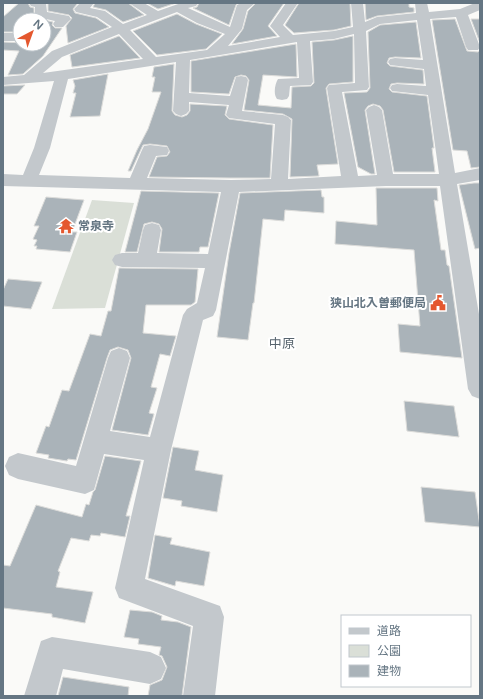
<svg xmlns="http://www.w3.org/2000/svg" width="483" height="699" font-family="'Varela Round','Noto Sans JP',sans-serif">
<rect width="100%" height="100%" fill="#fafaf8"/>
<!-- green -->
<path fill="#dadfd7" d="M92,200L134,203L105,308L52,309Z"/>
<!-- building -->
<g fill="#aab3b9" stroke="#dcdcda">
<path d="M19,3H28L30,7L34,8V14L36,18L44,20H20V32H3V17Z"/>
<path d="M48,3H78L73,9L75,13L96,18L109,27L68,43L66,26L72,18L69,15L48,11Z"/>
<path d="M95,3H128L144,15L123,22L106,10L93,7Z"/>
<path d="M147,3H176L158,9Z"/>
<path d="M199,3H238L236,5L229,25L193,8L197,7Z"/>
<path d="M256,3H284L268,26L277,36L232,44L243,29L248,11Z"/>
<path d="M299,3H350L351,26L334,30L294,33L285,25Z"/>
<path d="M365,3H409V7L414,8V12L377,16L366,20Z"/>
<path d="M177,14L196,24L222,34L206,49L157,55L133,31Z"/>
<path d="M455,19L467,51L478,52L480,50V167L471,168L467,151L453,150L432,20Z"/>
<path d="M471,19H480V43Z"/>
<path d="M44,20L53,22L52,25L55,28H62L43,56L23,74L8,75L19,51L3,50V42L44,44Z"/>
<path d="M416,22L421,58L395,57L389,58L387,63L390,66L423,70L424,84L397,83L391,84L389,89L392,92L427,96L434,148H432L435,172H394L383,110L380,106L373,104L368,106L365,110L375,174H371L358,167L344,93L367,92L370,88L368,32L380,25Z"/>
<path d="M119,36L140,58L72,67L70,55Z"/>
<path d="M353,36V82L329,84L326,88L338,164L317,165L319,176L290,177L292,119L283,114L244,110L249,80L246,76L241,75L235,77L229,94L191,92V61L296,44L297,77L263,75L258,105L291,108L292,87L311,86L314,83L312,42L334,40Z"/>
<path d="M174,64L172,111L175,115L182,117L187,115L190,111V104L227,106L225,115L229,119L273,125L270,178H231L149,177L157,157L167,156L170,152L167,146L150,144L143,145L131,171H128L137,150L148,129L161,92H152L155,77H152L154,67Z"/>
<path d="M108,74L100,116L70,117L76,93H73L75,86L73,80Z"/>
<path d="M25,85L17,94H3V86Z"/>
<path d="M474,183H480V248L475,249L459,185Z"/>
<path d="M376,188H437L438,201L434,200L441,250H445L447,265L449,266L462,358L400,352L398,324L420,326L414,250L335,244L336,221L377,225Z"/>
<path d="M321,190L322,197H324V213L285,210L284,221L263,219L254,303H253L248,340L217,337L229,253L240,193Z"/>
<path d="M141,191L219,193L208,247H200L199,252H159L162,229L159,224L152,222L144,224L137,252H125Z"/>
<path d="M46,197L84,200L72,232H77L70,252L36,249L37,246H34L37,240L33,239L39,226H34Z"/>
<path d="M119,268L198,269L195,302L191,305H146L143,333L176,336L170,356L160,354L151,387L157,388L149,413L154,414L148,435L112,430L131,358L128,350L118,347L110,350L107,358L76,460L68,459L67,461L48,458L49,455L36,453L46,426L49,427L62,390L69,391L90,334L101,336L108,311H111Z"/>
<path d="M8,279L42,282L31,309L3,306V290Z"/>
<path d="M404,401L454,406L459,437L407,431Z"/>
<path d="M173,447L199,451L195,470L223,475L217,512L181,506L182,501L163,498Z"/>
<path d="M105,456L141,461L126,516H130L125,537L101,533L100,536L91,535L89,541L71,538L58,571L60,572L56,587L93,592L85,623L52,617V614L3,608V565L10,566L36,505L82,517L86,504L89,505L93,492L95,490Z"/>
<path d="M421,487L475,492L480,527L425,522Z"/>
<path d="M155,535L172,538L170,544L210,552L204,586L176,581L175,586L148,578Z"/>
<path d="M130,610L152,612L162,616L161,620L178,622L191,627L182,696H148L150,685L162,680L167,667L162,656L159,655L161,647L138,644L139,639L124,637Z"/>
<path d="M63,677L129,687L128,696H58Z"/>
</g>
<g fill="none" stroke-linecap="round" stroke-linejoin="round">
<!-- minor -->
<g fill="#c3c8cc" fill-rule="evenodd">
<path d="M29,3H46L47,12L69,16L71,19L63,27H55L53,24L55,21L37,17L35,14V7L31,6Z"/>
<path d="M80,3H94L90,8L105,11L123,24L147,15L129,3H144L158,11L181,3H198L196,6L188,8L230,27L237,5L241,3H255L247,10L242,29L228,46L280,37L270,26L286,3H298L283,25L293,35L334,31L353,27L351,3H363L365,22L377,17L416,13L415,3H427L429,12L460,9L475,3H480V10L468,15L480,47L478,50H468L466,47L456,17L430,19L455,173L480,168V180L457,184L480,320V399L472,396L468,389L440,186H386L239,192L216,310L213,316L203,320L171,450L145,579L220,606L224,617L215,696H183L193,626L119,598L115,588L144,460L104,454L94,490L85,494L18,479L9,475L5,466L9,457L18,453L76,466L108,358L111,351L119,348L127,351L130,358L110,431L150,437L183,315L187,309L197,303L205,268L122,267L115,265L112,260L115,255L122,253H138L143,230L145,225L152,223L159,225L161,230L157,253L208,254L221,192L3,186V174L23,175L34,148L54,81L3,85V77L24,75L52,51L112,27L97,17L76,12L74,9ZM177,12L197,23L225,34L207,50L156,57L130,30ZM417,20L423,60L395,58L390,59L388,62L390,65L424,69L426,86L397,84L392,85L390,88L392,91L428,95L439,174H393L382,110L379,107L374,105L369,107L366,110L377,175L358,176L342,92L367,90L369,87L366,31L380,24ZM119,34L143,59L43,73L62,57ZM354,34L355,83L329,85L327,88L341,176L288,179L291,120L288,117L283,115L242,111L248,80L246,77L241,76L236,77L230,96L189,93L190,60L297,42L299,78L278,79C275,84 273,94 277,99L282,100L287,99L289,96L290,86L311,85L313,82L310,41L334,39ZM176,62L173,111L176,114L181,116L186,114L189,111V102L229,105L226,115L229,118L275,124L271,179L231,180L147,178L156,156L167,155L169,151L167,147L150,145L144,146L142,150L130,178L39,175L50,148L68,79Z"/>
<rect x="3" y="33" width="17" height="8"/>
<path d="M52,637L150,652L161,657L166,668L161,679L150,684L63,669L56,696H24L41,641Z"/>
</g>
</g>
<!-- icons -->
<defs>
<symbol id="temple-bare" viewBox="-9 -9 18 18"><path d="M0-6L5-2H3V0L6.5 2.5H4V6H1.5V3h-3V6H-4V2.5H-6.5L-3 0V-2H-5Z" fill="#e4572e" stroke="#fff" stroke-width="2.5" paint-order="stroke"/></symbol>
<symbol id="civic-bare" viewBox="-9 -9 18 18"><path d="M-.6-6.5H3V-4.5H.6V-3L4-1V1h2V6H-6V1h2V-1L-.6-3ZM-1.2 2.5V6h2.4V2.5Z" fill="#e4572e" stroke="#fff" stroke-width="2.5" paint-order="stroke"/></symbol>
</defs>
<g fill-rule="evenodd">
<use href="#temple-bare" x="55" y="215" width="22" height="22"/>
<use href="#civic-bare" x="427" y="292" width="22" height="22"/>
</g>
<g text-anchor="middle" dominant-baseline="central" stroke-width="4" stroke-linejoin="round" paint-order="stroke">
<!-- poi labels -->
<g font-size="12" font-weight="bold" fill="#657683" stroke="#fff" text-anchor="start">
<text x="78" y="226">常泉寺</text>
<text x="426" y="303" text-anchor="end">狭山北入曽郵便局</text>
</g>
<!-- neighbourhood labels -->
<g font-size="13" fill="#57646e" stroke="#fff">
<text x="282" y="344">中原</text>
</g>
</g>
<!-- border -->
<rect width="483" height="699" fill="none" stroke="#657683" stroke-width="8"/>
<!-- legend -->
<rect x="341" y="615" width="130" height="72" fill="#ffffff" stroke="#c1c8cd"/>
<rect x="349" y="628" width="20" height="6" fill="#c3c8cc" stroke="#c1c8cd"/>
<text x="377" y="635" font-size="12" fill="#657683">道路</text>
<rect x="349" y="645" width="20" height="12" fill="#dadfd7" stroke="#c1c8cd"/>
<text x="377" y="655" font-size="12" fill="#657683">公園</text>
<rect x="349" y="665" width="20" height="12" fill="#aab3b9" stroke="#c1c8cd"/>
<text x="377" y="675" font-size="12" fill="#657683">建物</text>
<!-- north arrow -->
<g transform="translate(32 32) rotate(41)"><circle r="19" fill="#ffffff" stroke="#c1c8cd"/>
<path d="M0-3L7 15L0 10L-7 15Z" fill="#e4572e"/>
<text y="-6" font-size="11" font-weight="bold" text-anchor="middle" fill="#657683">N</text>
</g>
</svg>
